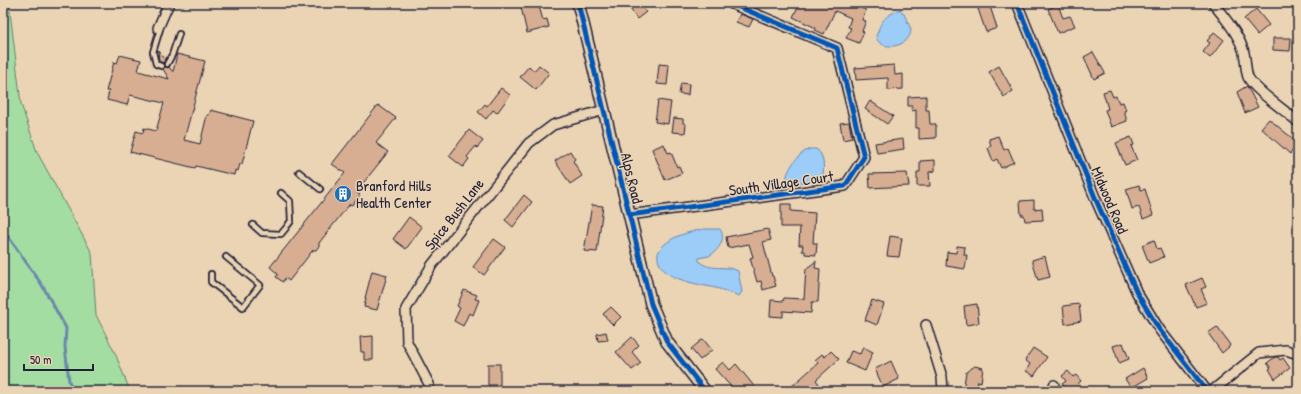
<svg xmlns="http://www.w3.org/2000/svg" width="1301" height="394" font-family="'Patrick Hand',sans-serif">
<rect width="100%" height="100%" fill="#ebd4b4"/>
<filter id="ink" filterUnits="userSpaceOnUse"><feTurbulence type="fractalNoise" baseFrequency=".025" numOctaves="2"/><feDisplacementMap in="SourceGraphic" scale="8" xChannelSelector="R" yChannelSelector="G"/><feConvolveMatrix kernelMatrix="1 2 1 2 8 2 1 2 1" color-interpolation-filters="sRGB"/></filter>
<g filter="url(#ink)">
<!-- green -->
<path fill="#a3dda2" stroke="#62806e" d="M3,3H9L21,104L37,152L92,253L96,315L115,353L130,391H3Z"/>
<!-- water -->
<g fill="#9cccf8" stroke="#6b88ac">
<path d="M900,9L904,14L911,29C911,48 880,52 876,37C881,20 884,17 900,9Z"/>
<path d="M810,149H816C825,154 825,173 821,181L789,183L786,180C787,169 799,152 810,149Z"/>
<path d="M704,229H720C727,239 718,251 709,256C706,257 702,257 699,258V261C709,272 726,264 738,271L742,292L739,296C731,293 723,290 716,288C698,284 654,279 658,253C666,237 688,232 704,229Z"/>
</g>
<g fill="none" stroke-linecap="round" stroke-linejoin="round">
<!-- stream -->
<path stroke="#6b88ac" stroke-width="3" d="M3,229L42,285L66,328L65,347L69,381L73,391"/>
</g>
<!-- building -->
<g fill="#d7ae91" stroke="#22223b">
<path d="M520,3H538L543,20L547,19L549,27L527,33Z"/>
<path d="M635,3H640L646,12L637,19L629,7Z"/>
<path d="M800,3H849L866,10L862,20L866,21L862,31L864,32L859,43L846,38L851,28L848,27L851,18L835,11L824,34L815,30L816,28L793,17Z"/>
<path d="M976,3H989L997,28L986,32Z"/>
<path d="M1058,5L1063,18L1070,16L1075,26L1058,33L1048,9Z"/>
<path d="M1256,9L1269,25L1257,35L1244,19Z"/>
<path d="M740,14L753,19L749,27L736,22Z"/>
<path d="M1214,32L1224,40L1210,58L1203,52L1210,43L1207,41Z"/>
<path d="M1273,38H1291L1290,51L1273,50Z"/>
<path d="M158,50L165,60L163,63L159,61Z"/>
<path d="M1093,52L1105,73L1094,79L1084,57Z"/>
<path d="M177,54L205,61L184,140L200,144L207,115H209L211,110L253,121L242,164H240L238,171L235,170L234,175L196,166L195,168L130,152L136,131L143,133L144,128L156,131L164,103L130,95L127,105L107,100L109,91H106L114,62L117,63L120,55L141,60L138,71L169,79L163,69L165,67H169L173,72Z"/>
<path d="M659,64L669,65L667,85L657,84Z"/>
<path d="M539,65L549,73L536,90L520,77L529,66L534,71Z"/>
<path d="M894,65L895,75L903,74V89L888,90V78L856,80L855,68Z"/>
<path d="M999,66L1013,91L1004,97L989,72Z"/>
<path d="M681,83L689,84L688,95L679,94Z"/>
<path d="M1247,86L1258,107L1245,113L1237,92Z"/>
<path d="M501,88L510,95L497,113L493,110L486,119L478,112L485,104L487,106Z"/>
<path d="M1110,90L1113,97L1116,96L1119,103L1123,102L1126,110L1124,111L1127,121L1111,127L1105,110L1108,109L1103,92Z"/>
<path d="M926,96V110H929L930,124H936V138L919,139V128H916V110L912,111V106H908V97Z"/>
<path d="M658,100L671,102L668,124L655,122Z"/>
<path d="M870,101L893,116L887,124L865,109Z"/>
<path d="M378,105L396,118L376,143L388,152L356,192L360,195L352,205L350,204L344,211L319,243V246L316,250H313L289,281L285,278L283,282L276,277L278,274L270,267L345,173L332,164Z"/>
<path d="M674,118L683,119V123L686,124L685,133L672,132Z"/>
<path d="M1269,119L1298,143L1290,154L1261,128Z"/>
<path d="M849,122L852,138L843,140L840,123Z"/>
<path d="M469,130L483,141L477,148L476,146L467,157L469,159L463,167L449,156Z"/>
<path d="M998,136L1004,150L1008,148L1014,162L1001,168L997,159L993,161L988,148L991,146L989,139Z"/>
<path d="M1131,137L1134,145L1131,146L1137,160L1125,165L1116,143Z"/>
<path d="M903,139L904,149L877,153L875,143Z"/>
<path d="M664,144L668,153L671,152L677,167L679,166L682,173L665,180L652,149Z"/>
<path d="M570,151L575,159L573,161L582,176L570,184L555,161Z"/>
<path d="M935,160V171L929,172L930,186H917V172H920V161Z"/>
<path d="M907,173L909,186L870,188L869,174Z"/>
<path d="M1139,185L1141,190L1145,189L1153,215L1143,219L1139,207L1132,209L1126,189Z"/>
<path d="M524,195L532,202L513,227L505,220Z"/>
<path d="M1034,200V209L1042,208L1043,220L1025,221L1024,215H1021L1020,201Z"/>
<path d="M781,204H791V211L815,213L813,243H817L816,255L805,254V251H802L803,245H799L800,227H781Z"/>
<path d="M592,205L603,206L597,252L584,251Z"/>
<path d="M409,217L422,227L406,249L393,239Z"/>
<path d="M768,229L771,240L763,242L772,276H773L776,286L763,290L761,281L757,282L750,258L753,257L749,244L728,248L726,237Z"/>
<path d="M890,236L902,238L899,257L887,256Z"/>
<path d="M494,239L505,247L484,275L473,267Z"/>
<path d="M1154,240L1157,249L1160,248L1164,257L1149,263L1142,245Z"/>
<path d="M957,246L965,247L964,255H967L965,269L946,266L947,252L956,253Z"/>
<path d="M1045,256L1050,277L1038,280L1032,260Z"/>
<path d="M816,261L815,268L820,269L818,302H812L811,313L783,311V317L770,316L771,300L783,301L784,298L804,299L806,269Z"/>
<path d="M372,271L387,275L377,310L364,307L366,298H365Z"/>
<path d="M1202,278L1206,287L1201,289L1207,303L1196,307L1186,285Z"/>
<path d="M464,290L477,295L475,299L479,300L473,315L469,313L463,326L454,321L460,308L457,306Z"/>
<path d="M872,300L884,304L877,325L865,320Z"/>
<path d="M977,304L979,323L966,325L964,306Z"/>
<path d="M1079,304L1081,321L1065,324L1063,306Z"/>
<path d="M611,307L621,317L613,325L603,314Z"/>
<path d="M1217,327L1230,345L1229,347L1222,353L1208,333Z"/>
<path d="M606,332L608,340L598,341L597,334Z"/>
<path d="M373,336V360H364V352H361L360,337Z"/>
<path d="M632,337L639,345L632,352L641,363L632,370L616,352Z"/>
<path d="M703,339L712,350L700,360L691,349Z"/>
<path d="M1123,343L1129,359L1119,363L1113,346Z"/>
<path d="M863,347L873,352L865,371L846,363L851,351L860,354Z"/>
<path d="M1033,348L1047,357L1034,376L1026,371L1030,364L1025,360Z"/>
<path d="M831,351L839,359L816,380L819,384L811,391H797L792,386L818,363L815,360L822,354L825,357Z"/>
<path d="M1275,357H1278L1280,360L1283,358L1290,368L1275,379L1269,369L1271,368L1267,363Z"/>
<path d="M891,361L899,379L883,387L875,369Z"/>
<path d="M723,362L730,370L736,364L758,391H735L715,369Z"/>
<rect x="488" y="364" width="12" height="21"/>
<path d="M975,366L983,368L981,382L978,381L976,391H963L966,372Z"/>
<path d="M1143,368L1148,378L1131,388L1125,379Z"/>
<path d="M1068,371L1073,377L1076,375L1081,381L1078,384L1084,391H1068L1062,384L1066,381L1062,376Z"/>
</g>
<g fill="none" stroke-linecap="round" stroke-linejoin="round">
<defs>
<g id="service">
<path d="M160,29L153,52L156,64L161,66"/>
<path d="M167,64L172,55L179,34"/>
<path d="M299,172L320,189"/>
<path d="M281,193L290,201L291,221L288,225"/>
<path d="M253,225L262,233L281,234L286,228"/>
<path d="M211,274V282L243,307L260,285L226,257"/>
</g>
<g id="minor">
<path d="M1017,3L1096,200L1137,293L1159,329L1207,391"/>
<path d="M1213,3C1224,17 1237,32 1243,49C1246,58 1245,68 1248,77C1254,90 1286,111 1298,122"/>
<path d="M158,28L169,3"/>
<path d="M629,215L845,186L864,157L837,48L732,4"/>
<path d="M926,325L942,377L943,391"/>
<path d="M429,384L407,342L406,309L432,265L529,143L553,125L604,110"/>
<path d="M1054,385V391"/>
<path d="M1212,391L1259,353L1286,350L1298,354"/>
</g>
<path id="tertiary" d="M578,3L651,304L667,342L705,391"/>
</defs>
<!-- service casing -->
<use href="#service" stroke="#22223b" stroke-width="8"/>
<!-- minor casing -->
<use href="#minor" stroke="#22223b" stroke-width="12"/>
<!-- tertiary casing -->
<use href="#tertiary" stroke="#22223b" stroke-width="14"/>
<!-- service -->
<use href="#service" stroke="#ebd4b4" stroke-width="4.5"/>
<!-- minor -->
<use href="#minor" stroke="#ebd4b4" stroke-width="9"/>
<!-- tertiary -->
<use href="#tertiary" stroke="#ebd4b4" stroke-width="11"/>
<defs>
<g id="cycleway">
<path d="M578,3L651,304L667,342L705,391"/>
<path d="M1017,3L1096,200L1137,293L1159,329L1207,391"/>
<path d="M629,215L845,186L864,157L837,48L732,4"/>
</g>
</defs>
<!-- cycleway casing -->
<use href="#cycleway" stroke="#ebd4b4" stroke-width="8"/>
<!-- cycleway -->
<use href="#cycleway" stroke="#0057b8" stroke-width="5"/>
</g>
</g>
<!-- icons -->
<defs>
<symbol id="building-disc" viewBox="-11 -11 22 22"><circle r="9.5" fill="#1f6fb2" stroke="#ebd4b4"/><path d="M-4-6H4V6H1V3H-1V6H-4ZM-2.5-4.3h1.7v1.8h-1.7ZM.8-4.3h1.7v1.8H.8ZM-2.5-1h1.7V.8h-1.7ZM.8-1h1.7V.8H.8Z" fill="#fff"/></symbol>
</defs>
<g fill-rule="evenodd">
<use href="#building-disc" x="333" y="184" width="20" height="20"/>
</g>
<g text-anchor="middle" dominant-baseline="central" stroke-width="3" stroke-linejoin="round" paint-order="stroke">
<!-- street labels -->
<g font-size="15" fill="#22223b" stroke="#ebd4b4">
<text transform="translate(632 178) rotate(76)">Alps Road</text>
<text transform="translate(781 183) rotate(-8)">South Village Court</text>
<text transform="translate(1110 200) rotate(67)">Midwood Road</text>
<text transform="translate(454 214) rotate(-52)">Spice Bush Lane</text>
</g>
<!-- poi labels -->
<g font-size="15" fill="#22223b" stroke="#ebd4b4" text-anchor="start">
<text x="356" y="185">Branford Hills<tspan x="356" dy="17">Health Center</tspan></text>
</g>
</g>
<!-- margin -->
<rect width="1301" height="394" fill="none" stroke="#ebd4b4" stroke-width="16"/>
<rect x="8" y="8" width="1285" height="378" fill="none" stroke="#22223b" stroke-width="1.5" filter="url(#ink)"/>
<!-- scale -->
<path d="M24 364v6h69v-6" fill="none" stroke="#22223b" stroke-width="2"/>
<text x="30" y="364" font-size="12" fill="#22223b" stroke="#ebd4b4" stroke-width="3" paint-order="stroke">50 m</text>
</svg>
